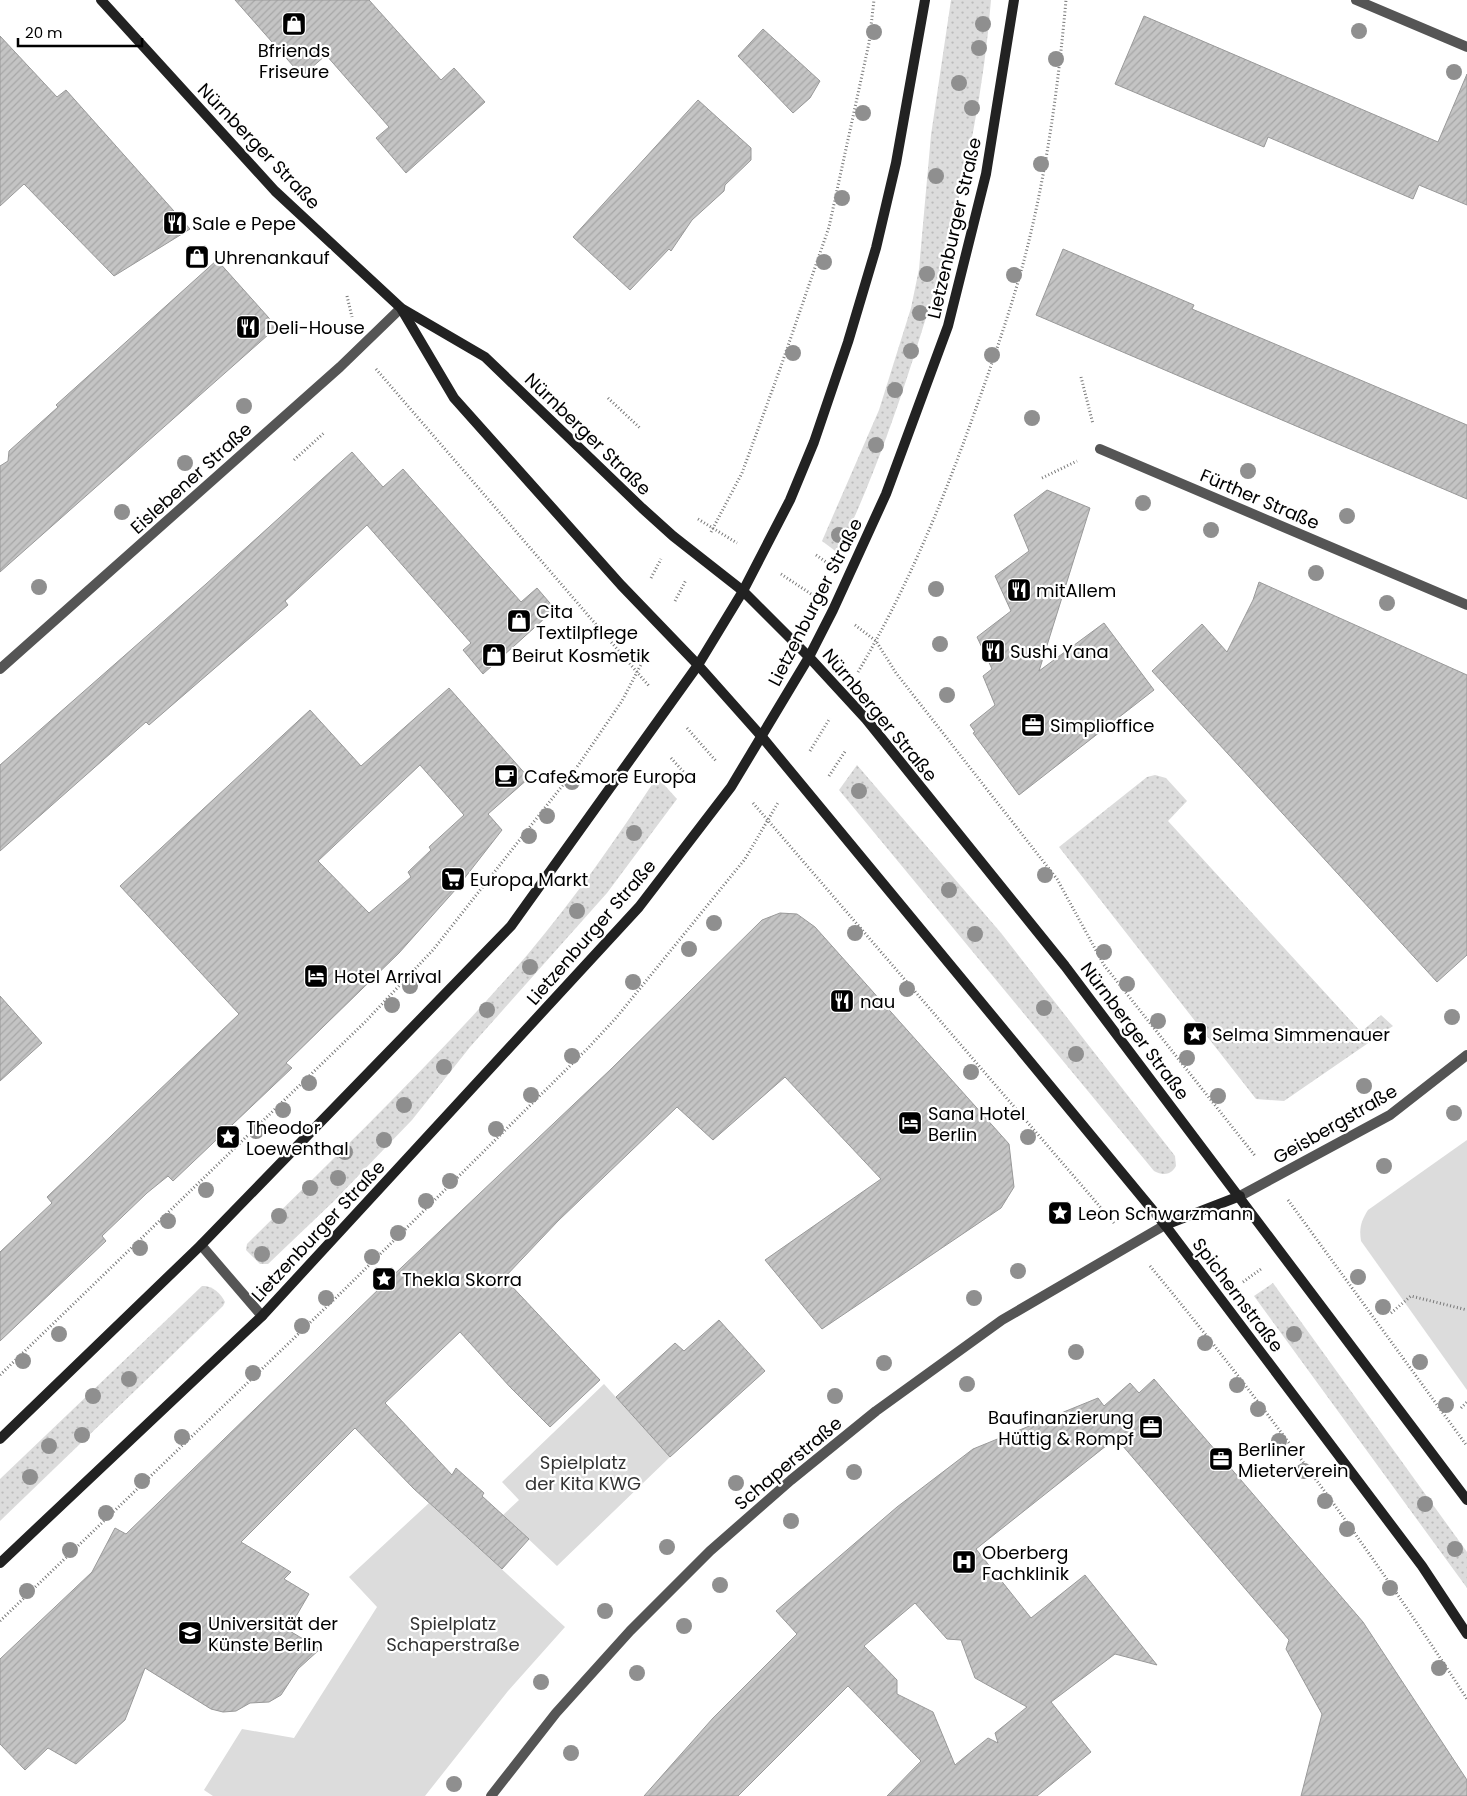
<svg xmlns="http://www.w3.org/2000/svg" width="1467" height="1796" font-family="Poppins,sans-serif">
<defs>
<pattern id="grass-dots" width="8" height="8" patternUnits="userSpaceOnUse" patternTransform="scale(1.25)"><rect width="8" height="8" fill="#dcdcdc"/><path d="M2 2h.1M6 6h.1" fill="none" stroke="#bbb" stroke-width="1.8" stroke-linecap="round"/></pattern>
<pattern id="building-hatch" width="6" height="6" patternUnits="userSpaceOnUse" patternTransform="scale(1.25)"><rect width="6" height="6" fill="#c4c4c4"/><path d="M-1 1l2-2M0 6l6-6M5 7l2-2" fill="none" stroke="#a7a7a7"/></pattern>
</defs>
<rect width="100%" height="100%" fill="#fff"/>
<!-- grass -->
<g fill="url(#grass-dots)">
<path d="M951,0H991C982,115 955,227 920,337C897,411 872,482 838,553L822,541L879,410L911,308L919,269L931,135Z"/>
<path d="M857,765L1001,933L1175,1156L1176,1166C1171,1175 1163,1176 1154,1171L839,790Z"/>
<path d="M1155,775L1166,778L1187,801L1168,821L1361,1032L1381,1015L1393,1026L1284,1101L1256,1099L1059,847L1147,777Z"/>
<path d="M657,777L677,799L607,893L470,1047L412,1120L334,1201L268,1264H260L246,1250L247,1244C343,1149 440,1056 528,954C575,898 617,838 657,777Z"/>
<path d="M1273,1283L1467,1552V1588L1254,1296Z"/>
<path d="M202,1286C211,1285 221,1293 225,1302L223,1306L0,1521V1479Z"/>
</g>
<!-- green -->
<g fill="#dcdcdc">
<path d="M1467,1140V1390L1361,1241C1359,1228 1361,1221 1368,1210Z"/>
<path d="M604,1384L670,1457L557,1566L503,1515L519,1500L502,1482Z"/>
<path d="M429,1503L565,1627L508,1691L425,1796H213L204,1790L242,1729L294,1738L377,1607L349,1577Z"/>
</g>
<!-- building -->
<g fill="url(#building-hatch)" stroke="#999" fill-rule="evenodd">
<path d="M235,0H369L441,80L454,68L485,102L406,173L376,138L389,127L326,55L302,76Z"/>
<path d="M1144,16L1438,142L1467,74V205L1419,185L1413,199L1268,137L1264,147L1115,84Z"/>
<path d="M763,29L820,81L810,98L793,113L738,56Z"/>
<path d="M0,36L57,97L66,90L190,229L114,276L24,184L0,206Z"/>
<path d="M698,100L751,148V160L725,185L724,191L692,220L671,251L669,249L630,290L573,237Z"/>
<path d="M1063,249L1194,305L1192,309L1467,425V499L1036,315Z"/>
<path d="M217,260L277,327L0,572V466L8,461L9,451L58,407L56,405Z"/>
<path d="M352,452L383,487L403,469L521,602L537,588L555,609L483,674L463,650L471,643L367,525L285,601L288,605L149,725L146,722L0,851V765L206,584Z"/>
<path d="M1047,490L1090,508L1039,671L1104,623L1154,690L1019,795L973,733L975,732L970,725L995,705L983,676L992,669L977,637L1011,611L995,576L1029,551L1014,515Z"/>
<path d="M1259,582L1467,675V955L1437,982L1152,671L1202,624L1227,652L1253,600Z"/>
<path d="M449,688L529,778L488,814L502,830L456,889L399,953L286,1063L292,1068L173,1181L168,1176L147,1193L102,1236L106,1241L0,1341V1252L52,1203L47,1197L239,1014L120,886L310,710L361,766ZM420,765L464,815L429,847L431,850L408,872L411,877L369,913L318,861Z"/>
<path d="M780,913L797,914L815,927L1009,1144L1014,1187L1001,1208L822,1329L765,1260L881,1179L785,1077L713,1140L677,1107L558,1221L504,1278L600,1380L550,1427L510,1387L460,1332L385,1403L452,1475L456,1468L484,1493L482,1496L529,1539L502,1569L414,1489L355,1428L241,1542L291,1572L284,1579L309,1594L288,1630L320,1649L298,1669L281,1695L269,1702L250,1703L236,1711L223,1712L211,1709L145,1668L125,1720L76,1764L48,1748L25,1770L0,1744V1659L92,1572L115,1528L126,1534L383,1285L611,1069L762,920Z"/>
<path d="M0,996L42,1043L0,1081Z"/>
<path d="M719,1320L765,1371L670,1457L616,1397L675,1343L684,1351Z"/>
<path d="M1154,1379L1363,1622L1467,1780V1796H1301L1322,1714L1286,1649L1289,1640L1116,1438L976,1549L1031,1618L1085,1575L1157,1665L1115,1654L1051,1702L1091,1752L1037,1796H887L921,1761L848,1686L738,1796H644L713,1718L797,1634L776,1611L897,1507L973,1449L1098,1398L1104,1406L1130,1383L1139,1393ZM915,1603L947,1639L961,1640L975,1678L1027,1707L995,1733L998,1743L988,1738L955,1765L933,1712L897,1694V1680L864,1646Z"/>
</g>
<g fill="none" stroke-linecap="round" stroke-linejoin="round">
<!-- path -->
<g stroke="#777" stroke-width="3" stroke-dasharray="1 2.5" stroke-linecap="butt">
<path d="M347,296L352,317"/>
<path d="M376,369L649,686"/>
<path d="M1081,377L1093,424"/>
<path d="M608,398L640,428"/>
<path d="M294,460L325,432"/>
<path d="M1042,478L1077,461"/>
<path d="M698,519L737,543"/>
<path d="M711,532L742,473L780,369L829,227L869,43L874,0"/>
<path d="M816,555L826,562"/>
<path d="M781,574L811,594"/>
<path d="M651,578L661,559"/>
<path d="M675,601L686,580"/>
<path d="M855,625L876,641L896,673L1057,879L1104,965L1256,1157"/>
<path d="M858,672C904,594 939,511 970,425C989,372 1008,319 1023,264C1046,178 1058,89 1066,0"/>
<path d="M687,728L716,761"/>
<path d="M810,751L830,718"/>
<path d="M671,758L690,779"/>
<path d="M829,776L846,750"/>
<path d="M753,803L1114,1223"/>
<path d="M1288,1200L1467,1446"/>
<path d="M1150,1266C1264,1404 1370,1549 1467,1699"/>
<path d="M1243,1282L1261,1269"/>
<path d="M1391,1313L1411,1296L1467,1310"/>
<path d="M0,1375L365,1022L433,950L577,767L622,701L648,651"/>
<path d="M1461,1408L1467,1402"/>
<path d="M0,1621L345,1289L589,1047L616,1018L745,859L779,801"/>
</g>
<!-- lane -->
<path stroke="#555" stroke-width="10" d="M201,1245L262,1316"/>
<!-- street -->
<g stroke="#555" stroke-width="10">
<path d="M1356,0L1467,47"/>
<path d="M1100,449L1467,605"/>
<path d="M0,669L340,367L401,308"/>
<path d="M1240,1196L1390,1115L1467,1055"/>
<path d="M491,1796L556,1713L630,1631L710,1551L791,1480L876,1411L1002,1320L1165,1225"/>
</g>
<!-- secondary -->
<g stroke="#222" stroke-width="10">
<path d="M101,0L275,191L401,308L485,357L642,508L673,536L743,591L809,657L866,719L1065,966L1467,1500"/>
<path d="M402,310L454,398L621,585L698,665L762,737L1165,1225L1422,1566L1467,1634"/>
<path d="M1165,1225L1240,1196"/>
<path d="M0,1439L201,1245L511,926L698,665L743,591L790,500L814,442L848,342L876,248L896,163L925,0"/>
<path d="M0,1563L262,1316L639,907L731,787L809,657L833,610L886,494L948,326L986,174L1014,0"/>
</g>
</g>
<!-- trees -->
<g fill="#8f8f8f">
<circle cx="983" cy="24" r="8"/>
<circle cx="1359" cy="31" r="8"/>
<circle cx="874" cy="32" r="8"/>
<circle cx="979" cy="48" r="8"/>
<circle cx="1056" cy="59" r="8"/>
<circle cx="1454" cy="72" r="8"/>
<circle cx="959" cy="83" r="8"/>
<circle cx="972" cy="108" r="8"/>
<circle cx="863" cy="113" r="8"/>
<circle cx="1041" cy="164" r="8"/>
<circle cx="936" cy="176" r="8"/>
<circle cx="842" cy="198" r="8"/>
<circle cx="824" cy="262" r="8"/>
<circle cx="927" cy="274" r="8"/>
<circle cx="1014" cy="275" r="8"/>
<circle cx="920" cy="313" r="8"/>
<circle cx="911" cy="351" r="8"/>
<circle cx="793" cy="353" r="8"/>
<circle cx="992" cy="355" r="8"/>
<circle cx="895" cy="390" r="8"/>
<circle cx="244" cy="406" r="8"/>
<circle cx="1032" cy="418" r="8"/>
<circle cx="876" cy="445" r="8"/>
<circle cx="185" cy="463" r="8"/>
<circle cx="1248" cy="471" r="8"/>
<circle cx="1143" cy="503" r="8"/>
<circle cx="122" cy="512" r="8"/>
<circle cx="1347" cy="516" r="8"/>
<circle cx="1211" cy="530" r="8"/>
<circle cx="839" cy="535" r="8"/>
<circle cx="1316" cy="573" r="8"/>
<circle cx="39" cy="587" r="8"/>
<circle cx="936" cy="589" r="8"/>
<circle cx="1387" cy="603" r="8"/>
<circle cx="940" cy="644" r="8"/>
<circle cx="947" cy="695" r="8"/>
<circle cx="572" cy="782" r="8"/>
<circle cx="859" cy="791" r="8"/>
<circle cx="547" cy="816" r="8"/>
<circle cx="634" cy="833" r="8"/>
<circle cx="529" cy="836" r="8"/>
<circle cx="1045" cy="875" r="8"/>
<circle cx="949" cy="890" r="8"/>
<circle cx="577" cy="911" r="8"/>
<circle cx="714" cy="923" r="8"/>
<circle cx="855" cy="933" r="8"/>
<circle cx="975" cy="934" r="8"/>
<circle cx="689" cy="949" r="8"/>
<circle cx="1104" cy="952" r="8"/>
<circle cx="530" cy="967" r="8"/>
<circle cx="633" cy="982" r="8"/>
<circle cx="1127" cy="984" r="8"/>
<circle cx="410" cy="986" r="8"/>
<circle cx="907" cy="989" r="8"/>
<circle cx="392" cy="1005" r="8"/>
<circle cx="1044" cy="1008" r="8"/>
<circle cx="487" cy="1010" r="8"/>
<circle cx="1452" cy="1017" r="8"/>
<circle cx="1158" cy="1021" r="8"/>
<circle cx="1076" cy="1054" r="8"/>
<circle cx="572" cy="1056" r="8"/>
<circle cx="1187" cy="1058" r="8"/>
<circle cx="444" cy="1067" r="8"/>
<circle cx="971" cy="1072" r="8"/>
<circle cx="309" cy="1083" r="8"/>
<circle cx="1364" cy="1086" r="8"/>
<circle cx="531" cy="1095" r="8"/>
<circle cx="1218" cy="1096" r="8"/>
<circle cx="404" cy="1105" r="8"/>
<circle cx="283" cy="1110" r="8"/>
<circle cx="1454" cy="1113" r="8"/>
<circle cx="496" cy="1129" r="8"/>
<circle cx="256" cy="1131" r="8"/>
<circle cx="1028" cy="1137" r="8"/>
<circle cx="384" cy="1140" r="8"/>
<circle cx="345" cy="1152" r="8"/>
<circle cx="1384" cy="1166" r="8"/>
<circle cx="338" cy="1178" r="8"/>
<circle cx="450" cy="1181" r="8"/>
<circle cx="310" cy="1188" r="8"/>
<circle cx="206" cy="1190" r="8"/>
<circle cx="426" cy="1201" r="8"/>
<circle cx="279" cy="1216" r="8"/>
<circle cx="168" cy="1221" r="8"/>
<circle cx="398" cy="1233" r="8"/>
<circle cx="140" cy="1248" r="8"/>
<circle cx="262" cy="1254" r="8"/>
<circle cx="372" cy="1257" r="8"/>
<circle cx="1018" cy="1271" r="8"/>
<circle cx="1358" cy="1277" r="8"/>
<circle cx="326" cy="1298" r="8"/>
<circle cx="974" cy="1298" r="8"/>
<circle cx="1383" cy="1307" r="8"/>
<circle cx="302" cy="1326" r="8"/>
<circle cx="59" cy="1334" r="8"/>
<circle cx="1294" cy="1334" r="8"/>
<circle cx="1205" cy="1343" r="8"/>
<circle cx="1076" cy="1352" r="8"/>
<circle cx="23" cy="1361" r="8"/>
<circle cx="1420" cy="1362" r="8"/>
<circle cx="884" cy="1363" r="8"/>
<circle cx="253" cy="1373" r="8"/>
<circle cx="129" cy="1379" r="8"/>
<circle cx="967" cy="1384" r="8"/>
<circle cx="1237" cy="1385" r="8"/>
<circle cx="93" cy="1396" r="8"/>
<circle cx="835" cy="1396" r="8"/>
<circle cx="1446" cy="1405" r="8"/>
<circle cx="1258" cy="1409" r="8"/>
<circle cx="82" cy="1435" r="8"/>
<circle cx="182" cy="1437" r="8"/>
<circle cx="1279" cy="1441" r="8"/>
<circle cx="49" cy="1446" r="8"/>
<circle cx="1304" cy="1471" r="8"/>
<circle cx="854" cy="1472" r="8"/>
<circle cx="30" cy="1477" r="8"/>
<circle cx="142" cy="1481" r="8"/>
<circle cx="736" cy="1483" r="8"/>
<circle cx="1325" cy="1501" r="8"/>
<circle cx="1425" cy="1504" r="8"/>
<circle cx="106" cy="1513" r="8"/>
<circle cx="791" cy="1521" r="8"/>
<circle cx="1347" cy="1529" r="8"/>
<circle cx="667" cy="1547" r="8"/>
<circle cx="1455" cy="1549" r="8"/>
<circle cx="70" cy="1550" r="8"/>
<circle cx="720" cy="1585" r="8"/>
<circle cx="1390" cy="1588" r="8"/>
<circle cx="27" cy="1591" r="8"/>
<circle cx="605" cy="1611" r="8"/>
<circle cx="684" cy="1626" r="8"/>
<circle cx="1439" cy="1668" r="8"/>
<circle cx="637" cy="1673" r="8"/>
<circle cx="541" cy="1682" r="8"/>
<circle cx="571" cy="1753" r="8"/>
<circle cx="454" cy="1784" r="8"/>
</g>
<!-- icons -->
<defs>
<symbol id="shop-square" viewBox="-11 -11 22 22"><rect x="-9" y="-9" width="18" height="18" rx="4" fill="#000" stroke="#fff"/><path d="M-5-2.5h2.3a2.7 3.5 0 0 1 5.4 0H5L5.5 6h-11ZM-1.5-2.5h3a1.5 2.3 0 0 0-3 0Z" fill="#fff"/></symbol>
<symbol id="restaurant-square" viewBox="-11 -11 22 22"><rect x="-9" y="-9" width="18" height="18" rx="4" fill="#000" stroke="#fff"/><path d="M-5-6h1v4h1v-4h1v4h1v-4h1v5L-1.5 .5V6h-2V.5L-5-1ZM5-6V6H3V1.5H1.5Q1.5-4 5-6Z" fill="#fff"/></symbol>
<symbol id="office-square" viewBox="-11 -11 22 22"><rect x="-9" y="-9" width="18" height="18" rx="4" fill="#000" stroke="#fff"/><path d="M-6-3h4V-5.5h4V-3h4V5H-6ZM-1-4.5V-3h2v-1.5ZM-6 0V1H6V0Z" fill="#fff"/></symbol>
<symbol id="cafe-square" viewBox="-11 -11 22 22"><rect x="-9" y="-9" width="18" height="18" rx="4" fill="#000" stroke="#fff"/><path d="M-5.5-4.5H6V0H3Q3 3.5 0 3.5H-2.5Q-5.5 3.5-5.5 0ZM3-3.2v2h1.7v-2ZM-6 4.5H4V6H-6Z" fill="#fff"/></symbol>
<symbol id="supermarket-square" viewBox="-11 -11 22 22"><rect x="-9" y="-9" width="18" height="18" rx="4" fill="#000" stroke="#fff"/><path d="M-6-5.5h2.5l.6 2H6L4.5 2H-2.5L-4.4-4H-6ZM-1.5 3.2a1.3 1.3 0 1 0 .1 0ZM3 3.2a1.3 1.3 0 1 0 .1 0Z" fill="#fff"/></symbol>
<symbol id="hotel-square" viewBox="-11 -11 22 22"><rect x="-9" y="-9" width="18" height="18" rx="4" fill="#000" stroke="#fff"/><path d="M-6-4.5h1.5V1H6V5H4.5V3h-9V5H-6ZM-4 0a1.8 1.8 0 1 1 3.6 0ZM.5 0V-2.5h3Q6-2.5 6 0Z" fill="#fff"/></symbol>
<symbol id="sight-square" viewBox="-11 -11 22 22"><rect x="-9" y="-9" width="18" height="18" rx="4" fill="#000" stroke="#fff"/><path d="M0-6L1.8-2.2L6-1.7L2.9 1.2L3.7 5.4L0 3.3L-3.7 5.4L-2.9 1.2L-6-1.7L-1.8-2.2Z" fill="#fff"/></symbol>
<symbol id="hospital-square" viewBox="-11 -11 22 22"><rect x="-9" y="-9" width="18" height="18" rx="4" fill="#000" stroke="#fff"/><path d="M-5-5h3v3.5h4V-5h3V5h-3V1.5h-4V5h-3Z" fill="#fff"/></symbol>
<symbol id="university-square" viewBox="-11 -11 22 22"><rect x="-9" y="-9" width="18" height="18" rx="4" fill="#000" stroke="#fff"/><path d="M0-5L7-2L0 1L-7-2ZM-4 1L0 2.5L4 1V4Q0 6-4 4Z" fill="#fff"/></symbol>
</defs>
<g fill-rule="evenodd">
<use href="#shop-square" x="280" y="10" width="28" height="28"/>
<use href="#restaurant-square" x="161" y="209" width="28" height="28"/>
<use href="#shop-square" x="183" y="243" width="28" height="28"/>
<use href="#restaurant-square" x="234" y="313" width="28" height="28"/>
<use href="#restaurant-square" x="1005" y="576" width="28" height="28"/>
<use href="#shop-square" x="505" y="607" width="28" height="28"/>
<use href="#restaurant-square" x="979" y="637" width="28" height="28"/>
<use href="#shop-square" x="480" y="641" width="28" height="28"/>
<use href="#office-square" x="1019" y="711" width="28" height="28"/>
<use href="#cafe-square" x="492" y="762" width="28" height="28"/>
<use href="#supermarket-square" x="439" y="865" width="28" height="28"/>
<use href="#hotel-square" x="302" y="962" width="28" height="28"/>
<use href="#restaurant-square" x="828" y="987" width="28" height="28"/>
<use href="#sight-square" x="1181" y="1020" width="28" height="28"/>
<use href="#hotel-square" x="896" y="1109" width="28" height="28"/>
<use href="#sight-square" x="214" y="1123" width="28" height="28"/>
<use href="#sight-square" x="1046" y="1199" width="28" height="28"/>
<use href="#sight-square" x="370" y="1265" width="28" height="28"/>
<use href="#office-square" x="1137" y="1413" width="28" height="28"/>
<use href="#office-square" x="1207" y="1445" width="28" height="28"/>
<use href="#hospital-square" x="950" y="1548" width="28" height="28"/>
<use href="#university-square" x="176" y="1619" width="28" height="28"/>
</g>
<g text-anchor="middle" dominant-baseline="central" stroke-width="4.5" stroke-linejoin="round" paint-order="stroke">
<!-- poi labels -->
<g font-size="18" fill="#000" stroke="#fff" text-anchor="start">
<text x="294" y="50" text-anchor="middle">Bfriends<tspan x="294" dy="21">Friseure</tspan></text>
<text x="192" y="223">Sale e Pepe</text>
<text x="214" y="257">Uhrenankauf</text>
<text x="266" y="327">Deli-House</text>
<text x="1036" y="590">mitAllem</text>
<text x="536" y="611">Cita<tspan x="536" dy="21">Textilpflege</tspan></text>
<text x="1010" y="651">Sushi Yana</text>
<text x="512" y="655">Beirut Kosmetik</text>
<text x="1050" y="725">Simplioffice</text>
<text x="524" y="776">Cafe&amp;more Europa</text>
<text x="470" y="879">Europa Markt</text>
<text x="334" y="976">Hotel Arrival</text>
<text x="860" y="1001">nau</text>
<text x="1212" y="1034">Selma Simmenauer</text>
<text x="928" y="1113">Sana Hotel<tspan x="928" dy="21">Berlin</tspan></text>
<text x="246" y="1127">Theodor<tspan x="246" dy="21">Loewenthal</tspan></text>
<text x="1078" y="1213">Leon Schwarzmann</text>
<text x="402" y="1279">Thekla Skorra</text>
<text x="1134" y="1417" text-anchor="end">Baufinanzierung<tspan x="1134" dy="21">Hüttig &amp; Rompf</tspan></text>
<text x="1238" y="1449">Berliner<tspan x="1238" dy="21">Mieterverein</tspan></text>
<text x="982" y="1552">Oberberg<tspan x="982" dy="21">Fachklinik</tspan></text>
<text x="208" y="1623">Universität der<tspan x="208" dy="21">Künste Berlin</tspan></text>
</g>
<!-- street labels -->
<g font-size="18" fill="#000" stroke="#fff">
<text transform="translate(259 146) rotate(46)">Nürnberger Straße</text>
<text transform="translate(954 228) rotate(-77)">Lietzenburger Straße</text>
<text transform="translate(588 434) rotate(44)">Nürnberger Straße</text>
<text transform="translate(191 478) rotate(-42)">Eislebener Straße</text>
<text transform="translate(1260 499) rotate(23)">Fürther Straße</text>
<text transform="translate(815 602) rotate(-63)">Lietzenburger Straße</text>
<text transform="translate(880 715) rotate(50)">Nürnberger Straße</text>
<text transform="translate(591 932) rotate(-49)">Lietzenburger Straße</text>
<text transform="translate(1135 1031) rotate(53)">Nürnberger Straße</text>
<text transform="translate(1335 1124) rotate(-30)">Geisbergstraße</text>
<text transform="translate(318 1231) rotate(-47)">Lietzenburger Straße</text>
<text transform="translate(1238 1295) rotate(53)">Spichernstraße</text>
<text transform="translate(788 1463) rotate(-40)">Schaperstraße</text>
</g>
<!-- park labels -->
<g font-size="18" fill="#333" stroke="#fff">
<text x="583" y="1462">Spielplatz<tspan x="583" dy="21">der Kita KWG</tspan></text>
<text x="453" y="1623">Spielplatz<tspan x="453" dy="21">Schaperstraße</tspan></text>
</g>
</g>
<!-- scale -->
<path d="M18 38v8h124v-8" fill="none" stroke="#000000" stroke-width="2.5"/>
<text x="25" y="38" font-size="15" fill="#000000" stroke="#ffffff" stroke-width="4" paint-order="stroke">20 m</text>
</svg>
